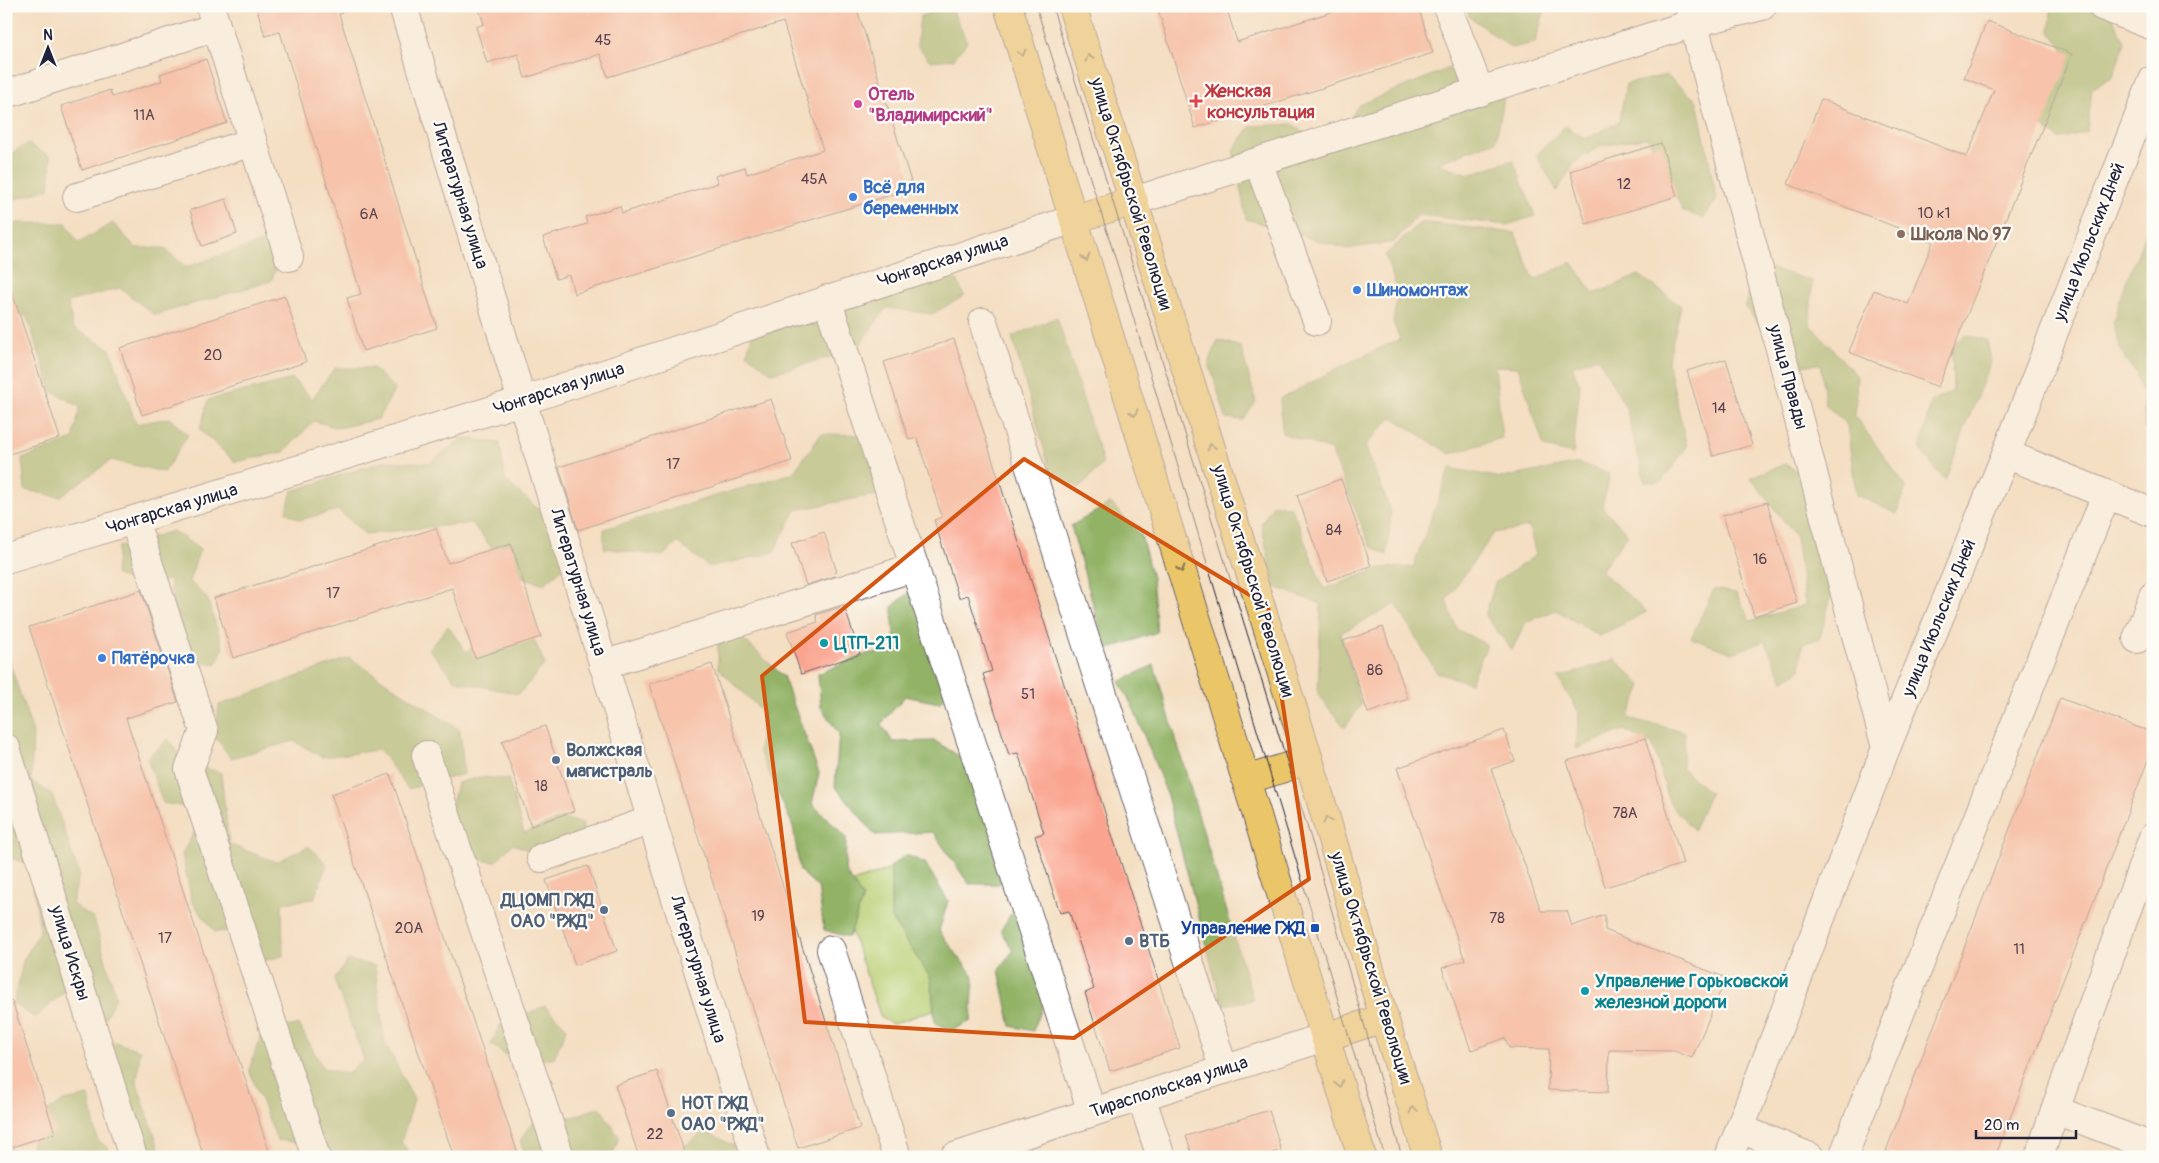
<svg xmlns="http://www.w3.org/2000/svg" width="2159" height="1163" font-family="Pangolin,sans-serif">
<rect width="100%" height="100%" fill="#fdfcf7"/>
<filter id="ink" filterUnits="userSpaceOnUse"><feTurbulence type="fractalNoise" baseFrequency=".02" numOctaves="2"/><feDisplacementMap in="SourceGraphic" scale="10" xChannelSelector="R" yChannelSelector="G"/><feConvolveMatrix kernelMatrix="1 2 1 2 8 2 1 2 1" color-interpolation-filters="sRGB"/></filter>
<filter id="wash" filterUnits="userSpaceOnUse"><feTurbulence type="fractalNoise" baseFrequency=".0096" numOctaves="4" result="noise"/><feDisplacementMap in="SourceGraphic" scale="20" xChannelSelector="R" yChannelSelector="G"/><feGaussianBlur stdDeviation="1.12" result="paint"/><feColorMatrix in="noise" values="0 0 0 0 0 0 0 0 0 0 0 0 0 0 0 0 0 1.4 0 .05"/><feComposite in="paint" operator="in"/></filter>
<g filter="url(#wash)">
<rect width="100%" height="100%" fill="#f4dfc3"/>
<!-- green -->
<path fill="#b9cf73" stroke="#6e7857" d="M899,866L947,1005L893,1024L881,1018L839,895L844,885Z"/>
<!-- forest -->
<g fill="#92b265" stroke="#5a6a50">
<path d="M1467,6H1532L1544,12L1535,43L1511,48L1469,16Z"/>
<path d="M2051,6H2106L2125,42L2113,76L2092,89L2087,132L2058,139L2042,126L2063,48L2050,32Z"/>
<path d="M951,7L967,42L954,59L930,61L917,45L920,16Z"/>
<path d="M1462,63L1504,99L1496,141L1437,163L1469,174L1513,160L1535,216L1507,225L1418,215L1394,242L1347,249L1246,219L1233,150L1251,126L1292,124L1328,150L1359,105Z"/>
<path d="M1666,75L1697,101L1717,200L1703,218L1683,211L1648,137L1601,146L1575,162L1557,191L1536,155L1565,126L1586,139L1619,122L1626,84Z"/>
<path d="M28,144L51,157L49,189L15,199L6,194V156Z"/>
<path d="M2153,216V427L2145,429L2143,396L2136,372L2127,362L2120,348L2113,322L2122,292Z"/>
<path d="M1421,222L1515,233L1534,280L1572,262L1594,294L1639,275L1681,306L1668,362L1687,447L1661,482H1645L1626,408L1598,357L1572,366L1580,385L1573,454L1544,447L1518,367L1495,366L1502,438L1450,454L1392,417L1365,446L1391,511L1387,555L1370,546L1331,450L1282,433L1280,399L1344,365L1400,339L1393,322L1398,292L1385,255Z"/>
<path d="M17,223H66L78,243L113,223L136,248H164L186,267L261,242L281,256L271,281L155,315L120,288L68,302L73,328L110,349L136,424L169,418L188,435L164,472L111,460L60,497L25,490L22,459L73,439L80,407L52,391L27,317L6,305V232Z"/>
<path d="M937,266L958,281L964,296L932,314L886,308L856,350L772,373L747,354L756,318Z"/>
<path d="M1763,266L1812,281L1810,325L1857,376L1855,416L1906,487L1897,514L1856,495L1847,425L1825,404L1821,364L1793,366L1744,306Z"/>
<path d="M1057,317L1103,463L1080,488L1051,473L1012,337Z"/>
<path d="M1965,335L1987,340L1991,361L1945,480L1920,450L1931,402L1953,391L1952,346Z"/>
<path d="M1218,340L1241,347L1256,402L1243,420L1226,418L1209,363Z"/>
<path d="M335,368H373L395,389L378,419L338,428L314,421L284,452L235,462L200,430L208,400L293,379L312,399Z"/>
<path d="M821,434L889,435L898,472L880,494L796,510L773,553L709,567L678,543L662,556L604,548V529L793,473Z"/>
<path d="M462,438L500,443L505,480L556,525L567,565L544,584L511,573L472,523L365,534L338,510L300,520L286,512L292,491L384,461L430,463Z"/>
<path d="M1579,463L1610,474L1602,507L1628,534L1601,571L1647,612L1599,636L1556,610L1526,622L1512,650L1485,616L1495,583L1536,555L1529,527L1494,533L1446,601L1457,629L1487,645L1470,683L1437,673L1396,604L1341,633L1361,705L1345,728L1318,695L1321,604L1275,587L1261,524L1274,504L1291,507L1324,589L1381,568L1413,567L1450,468L1502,478Z"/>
<path d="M1785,464L1807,477L1835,581L1820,638L1802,644L1800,670L1783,681L1765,641L1732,653L1691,638L1714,589L1736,593L1750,621L1805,605L1796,537L1750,477Z"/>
<path d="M1111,503L1141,535L1152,578L1157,632L1106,650L1071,526Z"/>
<path d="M173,531L200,549L189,581L207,598L223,647L216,665L196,661L175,628L170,580L137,585L115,574L118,547Z"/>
<path d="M911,591L961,682L939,703L905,696L881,724L893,742L935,741L994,778L1017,857L999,884H969L933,832L875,835L835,786L839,734L821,707L818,674L869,653H895L892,607Z"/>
<path d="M448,626L466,652L496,630L530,631L545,664L519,694L456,681L429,649Z"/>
<path d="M739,635L783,676L819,773L812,804L846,837L845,871L863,898L849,937L824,930L818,887L800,871L793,826L759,751L763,712L718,668V639Z"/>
<path d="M6,652L33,732L31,781L52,794L79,874L72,904L94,919L116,997L103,1022L72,985L35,1018L14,1004L23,961L40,931L30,865L6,856Z"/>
<path d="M349,658L460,730L464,774L408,789L380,750L322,757L294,741L231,758L215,737L219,705Z"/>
<path d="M1615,659L1642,686L1628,718L1685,732L1682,769L1710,793L1694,830L1670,804L1653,745L1624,730L1576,749L1579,713L1558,678Z"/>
<path d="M1154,665L1165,702L1253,1000L1222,1005L1166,792L1133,707L1119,682Z"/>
<path d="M168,739L183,760L221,773L229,844L276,862L309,846L327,864L314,899L282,903L283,956L262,961L246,930L215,932L192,902L182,854L197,827L190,808L163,803L147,758Z"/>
<path d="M480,777L508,779L524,833L562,818L583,823L580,854L559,863L513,844L495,862L472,859L450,813L457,783Z"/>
<path d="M906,855L925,863L948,901L939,931L974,977L971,1021L952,1030L935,1023L931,979L891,918V866Z"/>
<path d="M1011,914H1031L1048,993L1033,1031L1011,1026L999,970L1013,951L1001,930Z"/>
<path d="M348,960L375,966L384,1040L414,1100L401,1142L413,1157H320L321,1145L277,1140L249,1070L263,1029L299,1025L323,1068L347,1074L364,1059L334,980Z"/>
<path d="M545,1006L567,1028L554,1058L514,1062L491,1044L500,1025Z"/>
<path d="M108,1040L140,1050L137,1083L162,1157H133Z"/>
<path d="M89,1096L97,1139L118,1157H30L35,1120L64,1101Z"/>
<path d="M600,1107L619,1137L612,1157H526L520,1141L537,1117H572Z"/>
<path d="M705,1131L742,1150L745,1157H670Z"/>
<path d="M6,1147L28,1157H6Z"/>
</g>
<g id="blocks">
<!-- building -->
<g fill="#faa48f">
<path d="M256,6H341L342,13L339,14L437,328L363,351L347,298L361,294L280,32L265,36Z"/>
<path d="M478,6H585L587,13L611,6H856L913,188L574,294L569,275L556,279L543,237L587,224L585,217L620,206L622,213L718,183L715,176L745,167L747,174L823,150L783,22L608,77L600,54L525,78L518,54L487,63L476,27L484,24Z"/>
<path d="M1157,6H1226L1237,42L1350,6H1418L1433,53L1195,128Z"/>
<path d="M1987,21L2072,54L1938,387L1849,352L1874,290L1908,304L1933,242L1788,184L1821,99L1967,157L1994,90L1964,78Z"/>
<path d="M206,59L227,123L82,170L61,106L110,90L112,97L162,81L160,74Z"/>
<path d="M1661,143L1677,196L1586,224L1570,171Z"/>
<path d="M226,199L237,234L202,246L190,210Z"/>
<path d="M11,289L60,438L6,455V290Z"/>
<path d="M285,296L306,362L142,415L120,348Z"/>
<path d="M954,339L1180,1048L1110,1071L1085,993L1094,989L1069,911L1060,913L1035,836L1044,833L1018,753L1009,755L983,674L992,671L968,595L959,598L934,520L942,517L917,438L909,440L884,362Z"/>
<path d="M1726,359L1752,445L1713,456L1687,371Z"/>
<path d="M771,399L792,461L578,530L559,467Z"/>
<path d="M1341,479L1371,566L1327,581L1297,495Z"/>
<path d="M1767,502L1797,603L1754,616L1723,515Z"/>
<path d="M436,528L448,563L511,543L541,637L475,658L452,588L233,658L214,598Z"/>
<path d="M824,532L837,572L834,573L835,576L806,585L792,543Z"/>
<path d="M141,590L178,702L126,718L271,1157H204L29,627Z"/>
<path d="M844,606L860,654L801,674L787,632L818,622L816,615Z"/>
<path d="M1383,627L1408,699L1368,713L1343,641Z"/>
<path d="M712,664L860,1128L798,1148L649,684Z"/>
<path d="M2060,698L2153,733V747L1995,1157H1902L1886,1151Z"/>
<path d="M545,726L574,811L531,826L502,741Z"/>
<path d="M1504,730L1515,761L1491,769L1541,911H1567L1572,926L1605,915V930L1726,978L1692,1058L1674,1051L1609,1050L1608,1092L1548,1090L1549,1049L1509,1048L1505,1038L1471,1050L1442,968L1465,960L1397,768Z"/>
<path d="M1645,738L1683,864L1605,887L1567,761Z"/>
<path d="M390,774L403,813L519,1157H454L331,794Z"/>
<path d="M588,866L617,951L575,965L546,880Z"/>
<path d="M12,1001L55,1133L6,1149V1002Z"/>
<path d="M657,1071L671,1113L686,1157H639L615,1085Z"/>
<path d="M1269,1110L1281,1150L1259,1157H1193L1186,1136Z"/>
</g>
</g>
</g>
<g filter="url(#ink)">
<use href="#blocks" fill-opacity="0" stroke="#6c646b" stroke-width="1"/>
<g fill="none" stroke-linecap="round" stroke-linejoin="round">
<defs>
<g id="minor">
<path d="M210,6L289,257"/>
<path d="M403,6L522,401L756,1157"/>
<path d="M1447,6L1480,92"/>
<path d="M1689,6L1886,748"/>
<path d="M2102,6L2153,26"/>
<path d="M6,94L216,27"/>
<path d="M1258,162L1317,321"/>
<path d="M77,197L253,142"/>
<path d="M1134,201L1694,23L1762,6"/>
<path d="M827,299L1092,1112"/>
<path d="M983,322L1224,1070"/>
<path d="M2006,454L2153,513"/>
<path d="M134,520L204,731L189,769L316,1157"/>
<path d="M6,559L522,401L1074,219"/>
<path d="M2137,639L2153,596"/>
<path d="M603,665L915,567"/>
<path d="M6,748L133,1157"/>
<path d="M426,755L560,1157"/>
<path d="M541,858L652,820"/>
<path d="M831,950L897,1157"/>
<path d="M1141,1096L1161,1157"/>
<path d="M2055,1110L2153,837"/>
<path d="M1741,1129L1810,1157"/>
<path d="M954,1157L1325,1037"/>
<path d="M1729,1157L1886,748L2006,454L2153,80"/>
<path d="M1843,1157L2106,495"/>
<path d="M2039,1157L2055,1110L2153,1147"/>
</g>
<g id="major">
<path d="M1008,6L1362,1157"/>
<path d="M1072,6L1309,760L1384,1018L1428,1157"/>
<path d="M1074,219L1134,201"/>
<path d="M1246,780L1309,760"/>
<path d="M1325,1037L1384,1018"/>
</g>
</defs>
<!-- minor casing -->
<use href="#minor" stroke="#6c646b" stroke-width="30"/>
<!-- major casing -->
<use href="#major" stroke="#6c646b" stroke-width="30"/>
<!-- minor -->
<use href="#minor" stroke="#fff" stroke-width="28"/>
<!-- major -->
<use href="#major" stroke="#ebc669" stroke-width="28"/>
<!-- tram -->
<g stroke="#22223b" stroke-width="1">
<path d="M1036,6L1120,273L1385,1157"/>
<path d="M1052,6L1313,845L1402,1157"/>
</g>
</g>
<!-- one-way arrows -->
<defs><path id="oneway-chevron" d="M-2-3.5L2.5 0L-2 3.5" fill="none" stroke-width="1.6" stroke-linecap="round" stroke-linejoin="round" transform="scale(1.25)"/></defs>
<g stroke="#867452">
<use href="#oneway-chevron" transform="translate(1022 53) rotate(73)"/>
<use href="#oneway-chevron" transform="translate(1089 58) rotate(-107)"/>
<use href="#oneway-chevron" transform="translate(1086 258) rotate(73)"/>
<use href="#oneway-chevron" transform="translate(1134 413) rotate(73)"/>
<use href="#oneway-chevron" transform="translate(1211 447) rotate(-107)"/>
<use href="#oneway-chevron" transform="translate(1181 569) rotate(73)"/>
<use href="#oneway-chevron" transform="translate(1327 820) rotate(-106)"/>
<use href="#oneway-chevron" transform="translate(1339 1084) rotate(73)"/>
<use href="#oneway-chevron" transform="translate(1413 1110) rotate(-108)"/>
</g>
</g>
<!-- marked area -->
<path d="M0 0H2159V1163H0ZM1024,459L1268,606L1309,879L1074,1038L805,1022L762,676Z" fill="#f4dfc3" fill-opacity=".55" fill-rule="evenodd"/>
<path fill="none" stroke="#d45411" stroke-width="4" stroke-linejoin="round" d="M1024,459L1268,606L1309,879L1074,1038L805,1022L762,676Z"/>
<!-- markers -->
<path fill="#e0444e" stroke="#fdfcf7" stroke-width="2" d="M1193.5 93.5h5v5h5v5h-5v5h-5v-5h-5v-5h5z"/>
<circle fill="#d1479c" stroke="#fdfcf7" stroke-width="2" cx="858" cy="104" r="5"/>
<g fill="#3f7fe0" stroke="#fdfcf7" stroke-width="2">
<circle cx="853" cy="197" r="5"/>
<circle cx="1357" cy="290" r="5"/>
<circle cx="102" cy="658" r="5"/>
</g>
<circle fill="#8d6e63" stroke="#fdfcf7" stroke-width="2" cx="1901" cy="234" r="5"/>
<g fill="#0f9aa8" stroke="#fdfcf7" stroke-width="2">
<circle cx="824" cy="643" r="5"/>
<circle cx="1585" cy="991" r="5"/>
</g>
<g fill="#5c6f8a" stroke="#fdfcf7" stroke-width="2">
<circle cx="556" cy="760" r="5"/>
<circle cx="604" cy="910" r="5"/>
<circle cx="1129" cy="941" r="5"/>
<circle cx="671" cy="1113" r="5"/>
</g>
<rect fill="#1a4fb4" stroke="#fdfcf7" stroke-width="2" x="1310" y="923" width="10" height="10" rx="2.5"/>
<g text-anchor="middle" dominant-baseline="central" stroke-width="4.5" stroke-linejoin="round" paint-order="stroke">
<!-- number labels -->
<g font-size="15" fill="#584250">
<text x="603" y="40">45</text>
<text x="144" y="115">11А</text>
<text x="814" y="179">45А</text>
<text x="1624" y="184">12</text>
<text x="1934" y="213">10 к1</text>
<text x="369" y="214">6А</text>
<text x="213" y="355">20</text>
<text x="1719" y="408">14</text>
<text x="673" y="464">17</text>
<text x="1334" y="530">84</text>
<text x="1760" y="559">16</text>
<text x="333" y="593">17</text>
<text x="1375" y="670">86</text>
<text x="1028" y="694">51</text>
<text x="541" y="786">18</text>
<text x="1625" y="813">78А</text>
<text x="758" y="916">19</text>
<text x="1497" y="918">78</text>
<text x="409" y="928">20А</text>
<text x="165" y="938">17</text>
<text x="2019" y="949">11</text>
<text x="655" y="1134">22</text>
</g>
<!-- health labels -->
<g font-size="18" font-weight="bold" fill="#be3a42" stroke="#fdfcf7" text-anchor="start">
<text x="1207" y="91">Женская<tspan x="1207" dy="21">консультация</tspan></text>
</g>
<!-- hotel labels -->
<g font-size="18" font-weight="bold" fill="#b23c85" stroke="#fdfcf7" text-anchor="start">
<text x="868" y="94">Отель<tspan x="868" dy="21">"Владимирский"</tspan></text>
</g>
<!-- shop labels -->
<g font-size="18" font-weight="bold" fill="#366cbe" stroke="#fdfcf7" text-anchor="start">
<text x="863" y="187">Всё для<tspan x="863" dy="21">беременных</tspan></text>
<text x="1367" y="290">Шиномонтаж</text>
<text x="112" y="658">Пятёрочка</text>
</g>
<!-- street labels -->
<g font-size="18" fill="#22223b" stroke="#fdfcf7">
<text transform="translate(1131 194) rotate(73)">улица Октябрьской Революции</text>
<text transform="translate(460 195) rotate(73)">Литературная улица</text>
<text transform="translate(2089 242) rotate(-69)">улица Июльских Дней</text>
<text transform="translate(943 261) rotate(-18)">Чонгарская улица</text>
<text transform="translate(1788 377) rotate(75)">улица Правды</text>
<text transform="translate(559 389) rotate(-18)">Чонгарская улица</text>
<text transform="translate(172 509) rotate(-17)">Чонгарская улица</text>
<text transform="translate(1253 581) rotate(73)">улица Октябрьской Революции</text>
<text transform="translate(578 582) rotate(73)">Литературная улица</text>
<text transform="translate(1939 618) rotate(-68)">улица Июльских Дней</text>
<text transform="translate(70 953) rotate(73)">улица Искры</text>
<text transform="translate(1371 968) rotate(73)">улица Октябрьской Революции</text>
<text transform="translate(698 969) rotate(73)">Литературная улица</text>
<text transform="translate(1169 1087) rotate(-18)">Тираспольская улица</text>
</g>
<!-- education labels -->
<g font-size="18" font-weight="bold" fill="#785e54" stroke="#fdfcf7" text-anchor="start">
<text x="1911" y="234">Школа № 97</text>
</g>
<!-- culture labels -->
<g font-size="18" font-weight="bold" fill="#0d838f" stroke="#fdfcf7" text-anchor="start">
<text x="834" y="643">ЦТП-211</text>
<text x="1595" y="981">Управление Горьковской<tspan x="1595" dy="21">железной дороги</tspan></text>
</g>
<!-- service labels -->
<g font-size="18" font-weight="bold" fill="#4e5e75" stroke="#fdfcf7" text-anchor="start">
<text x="566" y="750">Волжская<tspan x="566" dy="21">магистраль</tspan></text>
<text x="594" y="900" text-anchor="end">ДЦОМП ГЖД<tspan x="594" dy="21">ОАО "РЖД"</tspan></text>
<text x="1139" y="941">ВТБ</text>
<text x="681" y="1103">НОТ ГЖД<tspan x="681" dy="21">ОАО "РЖД"</tspan></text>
</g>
<!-- transit labels -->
<g font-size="18" font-weight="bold" fill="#164399" stroke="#fdfcf7" text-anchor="end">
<text x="1305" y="928">Управление ГЖД</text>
</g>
</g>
<!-- margin -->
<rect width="2159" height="1163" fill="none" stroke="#fdfcf7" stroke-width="25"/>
<!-- north arrow -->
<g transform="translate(48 48)" stroke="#fdfcf7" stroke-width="4" paint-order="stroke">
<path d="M0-4L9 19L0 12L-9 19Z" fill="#22223b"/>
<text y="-8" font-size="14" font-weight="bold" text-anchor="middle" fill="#22223b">N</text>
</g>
<!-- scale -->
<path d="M1976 1130v8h100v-8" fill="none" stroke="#22223b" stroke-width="2.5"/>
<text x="1984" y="1130" font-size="15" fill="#22223b" stroke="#fdfcf7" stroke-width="4" paint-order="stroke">20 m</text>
</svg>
